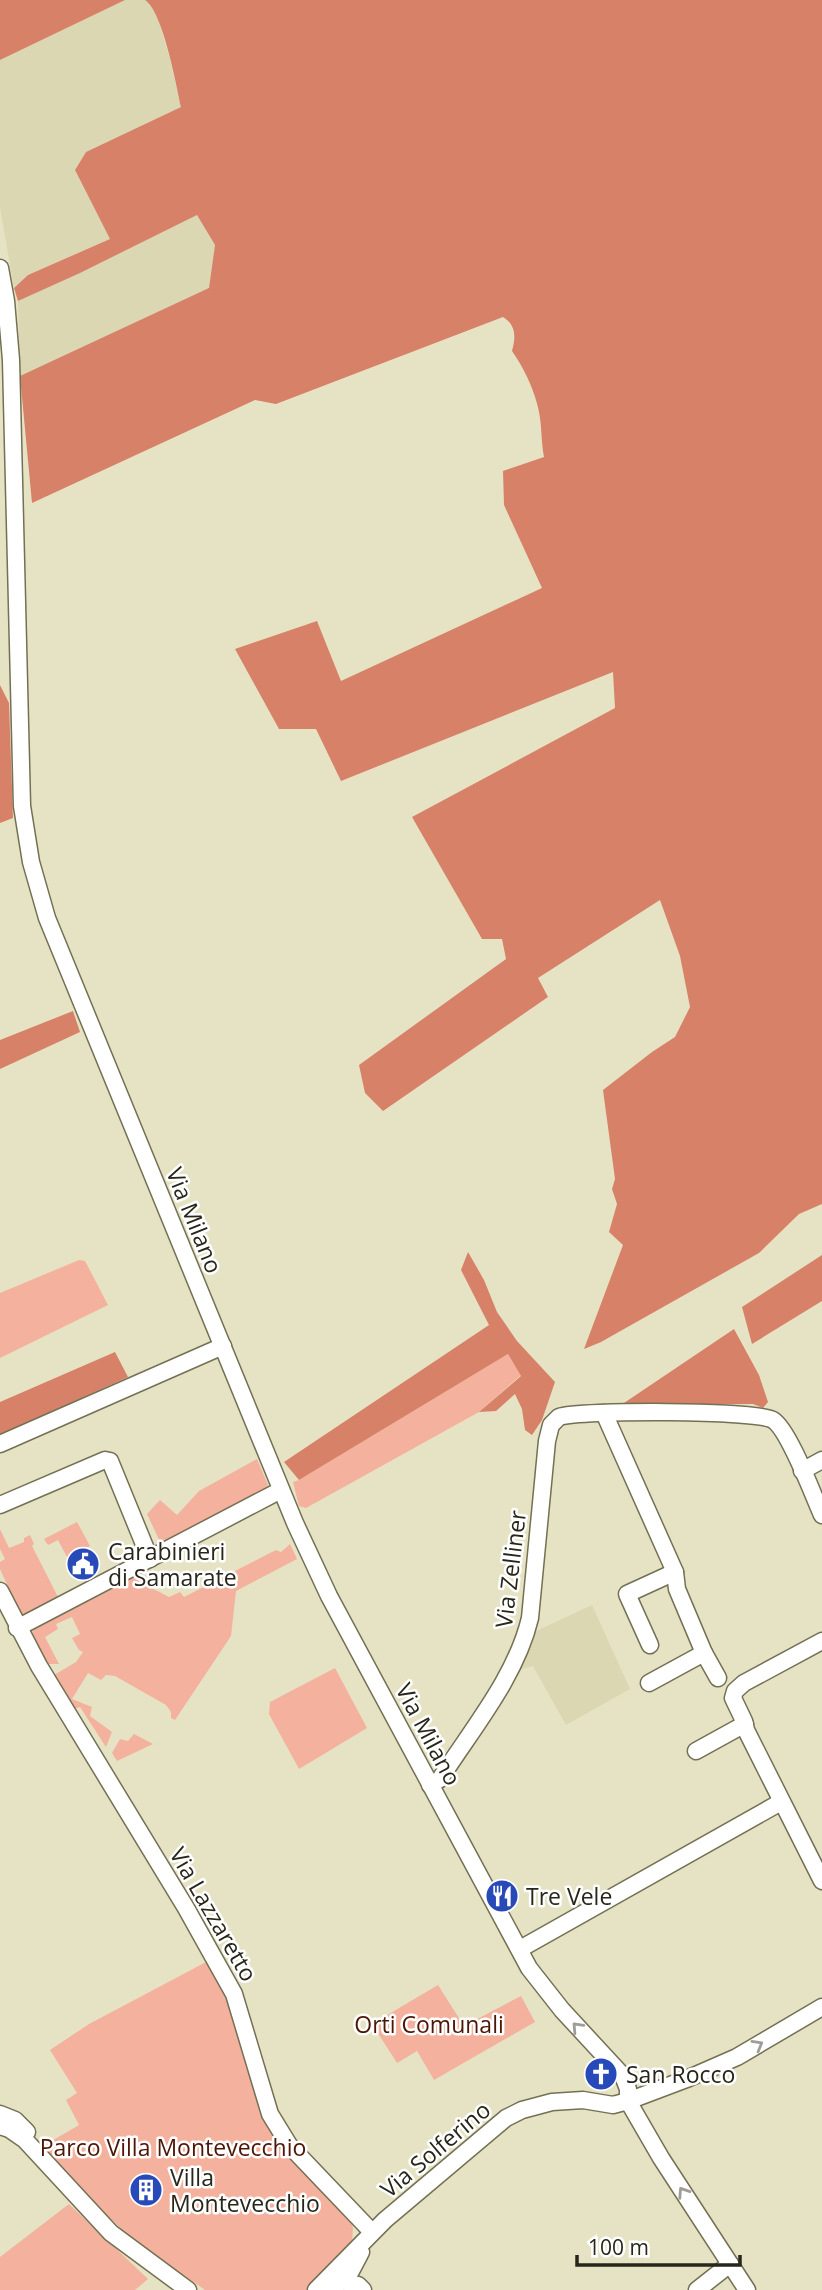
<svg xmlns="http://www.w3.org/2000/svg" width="822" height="2290" font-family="'Open Sans',sans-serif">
<rect width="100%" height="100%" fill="#e6e3c4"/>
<!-- built -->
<g fill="#dbd7b2">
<path d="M125,0H145L151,4L158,18L170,60L181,107L86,152L75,170L110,239L28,275L14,288L0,207V60Z"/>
<path d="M197,215L215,245L209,289L20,376L18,301L80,273Z"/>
<path d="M592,1605L630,1689L566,1725L533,1666L519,1670L532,1633Z"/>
</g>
<!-- green -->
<g fill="#f4b19d">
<path d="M79,1260L85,1261L108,1305L0,1358V1293Z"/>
<path d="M508,1354L521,1375L479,1412L306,1508L299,1506L293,1482L299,1480Z"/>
<path d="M257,1459L268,1485L263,1493L162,1546L147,1514L160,1500L177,1515L199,1491Z"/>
<path d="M77,1522L90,1546L67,1557L58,1540L48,1545L44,1539Z"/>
<path d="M0,1529L9,1548L24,1542V1538L30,1535L34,1544L32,1546L59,1599L23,1617L21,1615L0,1569V1562L5,1559L0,1549Z"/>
<path d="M290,1544L297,1559L236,1591L231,1636L175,1720L171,1718V1712L166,1705L115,1676L106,1675L101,1680L88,1673L72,1699L92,1707L90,1716L112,1732L106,1747L80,1707L74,1709L54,1675L76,1662L83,1652L79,1650L72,1638L80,1634L72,1617L56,1624L58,1629L45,1637L59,1664H46L31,1638L33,1630L138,1569L144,1584L169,1597L180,1592L184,1597L276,1550L281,1552Z"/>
<path d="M335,1668L367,1728L299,1769L269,1714L270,1702Z"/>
<path d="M134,1734L153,1744L117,1761L112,1753L120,1739L128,1741Z"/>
<path d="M208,1961L233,2007L257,2100L271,2134L283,2149L349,2215L353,2228L352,2242L308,2290H205L130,2237L98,2207L43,2146L79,2125L66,2100L77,2093L50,2050L89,2024Z"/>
<path d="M438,1985L464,2026L521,1996L535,2022L434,2080L417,2051L397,2063L372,2024Z"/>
<path d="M69,2204L148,2279L135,2290H0V2257Z"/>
</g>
<!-- forest -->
<g fill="#d78168">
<path d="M0,0H125L0,60Z"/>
<path d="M145,0H822V1204L799,1214L759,1253L601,1342L584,1349L623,1245L609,1232L617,1204L612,1189L615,1179L603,1090L652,1052L675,1037L690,1007L680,956L660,900L538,978L548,997L383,1111L365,1093L359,1065L506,959L502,939H482L412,817L615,708L613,672L341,781L316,729H279L235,649L317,621L341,681L542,588L504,505L503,471L544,457C541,442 542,427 539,412C535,391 524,368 512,351C516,337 516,325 503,317L276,404L255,400L32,503L20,376L209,288L215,245L197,215L80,273L18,301L14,288L28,275L110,239L75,170L86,152L181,107C176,84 163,12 145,0Z"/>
<path d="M0,685L9,703L13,818L0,823Z"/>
<path d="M73,1011L80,1032L0,1069V1040Z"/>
<path d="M468,1252L484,1280L497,1312L517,1341L555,1382L542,1420L532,1435L525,1430L522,1409L515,1394L496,1411L479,1412L521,1376L508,1354L299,1480L284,1462L489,1325L461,1270Z"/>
<path d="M822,1255V1301L752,1344L742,1307Z"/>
<path d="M734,1329L759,1375L768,1402L763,1408L753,1404L621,1405Z"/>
<path d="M115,1352L128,1377L0,1435V1402Z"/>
</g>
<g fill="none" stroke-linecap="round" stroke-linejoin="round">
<defs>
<g id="minor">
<path d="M0,268L6,301L11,360L22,806L31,862L47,918L295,1523L329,1596L529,1968L562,2010L623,2076L628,2089V2101"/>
<path d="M604,1413L675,1572L677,1589L704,1653"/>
<path d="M0,1444L223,1346"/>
<path d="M802,1471L822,1460"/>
<path d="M0,1505L105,1460L110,1461L150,1559"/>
<path d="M0,1591L39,1666L186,1908L234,1994L270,2114L289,2145L372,2232"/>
<path d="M17,1628L281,1490"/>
<path d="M822,1641L744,1683L735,1691L733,1698L744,1721L746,1730L822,1881"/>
<path d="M650,1645L627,1594L675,1572"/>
<path d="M649,1683L704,1653L718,1678"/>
<path d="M696,1751L745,1724"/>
<path d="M430,1785L440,1779C472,1729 516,1677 530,1618L547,1441L551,1425L559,1417C580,1410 757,1410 773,1420C789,1430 813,1495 822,1515"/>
<path d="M520,1949L781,1802"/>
<path d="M628,2101L661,2158L747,2290"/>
<path d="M0,2114L15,2120L27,2132"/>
<path d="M0,2126L9,2129L25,2140L111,2233L188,2290"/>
<path d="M333,2279L358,2285L363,2290"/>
<path d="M316,2290L385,2220L506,2118L522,2110L552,2102L583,2100L613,2105L628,2101L689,2078L737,2057L822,2007"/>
<path d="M332,2290L351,2271L361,2252"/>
<path d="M697,2290L730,2264"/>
</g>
</defs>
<!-- minor casing -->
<use href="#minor" stroke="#737054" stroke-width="19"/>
<!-- minor -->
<use href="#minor" stroke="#fff" stroke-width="16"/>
</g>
<!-- one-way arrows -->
<defs><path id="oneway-chevron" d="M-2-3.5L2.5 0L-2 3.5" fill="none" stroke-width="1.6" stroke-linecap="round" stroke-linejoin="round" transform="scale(1.75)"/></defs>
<g stroke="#9e9d98">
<use href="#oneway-chevron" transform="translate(577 2027) rotate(-133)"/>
<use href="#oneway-chevron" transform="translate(758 2045) rotate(-30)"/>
<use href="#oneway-chevron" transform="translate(683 2192) rotate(-123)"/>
</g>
<!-- icons -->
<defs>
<symbol id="civic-disc" viewBox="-11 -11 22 22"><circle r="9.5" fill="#284ab9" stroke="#fff"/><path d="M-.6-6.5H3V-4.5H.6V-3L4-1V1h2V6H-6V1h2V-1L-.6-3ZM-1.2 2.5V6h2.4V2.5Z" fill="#fff"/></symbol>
<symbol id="restaurant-disc" viewBox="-11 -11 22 22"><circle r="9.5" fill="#284ab9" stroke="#fff"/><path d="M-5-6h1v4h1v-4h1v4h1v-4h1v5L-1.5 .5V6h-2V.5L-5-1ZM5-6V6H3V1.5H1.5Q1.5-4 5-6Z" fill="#fff"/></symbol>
<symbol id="church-disc" viewBox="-11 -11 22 22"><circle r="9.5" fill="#284ab9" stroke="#fff"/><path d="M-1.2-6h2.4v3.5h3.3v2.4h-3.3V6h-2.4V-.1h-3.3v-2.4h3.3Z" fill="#fff"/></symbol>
<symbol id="building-disc" viewBox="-11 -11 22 22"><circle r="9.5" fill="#284ab9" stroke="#fff"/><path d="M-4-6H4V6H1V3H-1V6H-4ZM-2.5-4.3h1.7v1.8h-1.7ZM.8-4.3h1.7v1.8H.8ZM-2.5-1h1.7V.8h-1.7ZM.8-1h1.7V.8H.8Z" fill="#fff"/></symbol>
</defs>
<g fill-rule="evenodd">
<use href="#civic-disc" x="64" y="1545" width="38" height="38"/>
<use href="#restaurant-disc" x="483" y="1877" width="38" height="38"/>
<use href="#church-disc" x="582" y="2055" width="38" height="38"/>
<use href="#building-disc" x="127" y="2171" width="38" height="38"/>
</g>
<g text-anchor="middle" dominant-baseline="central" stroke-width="5" stroke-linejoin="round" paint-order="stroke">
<!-- street labels -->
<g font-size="23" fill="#27261b" stroke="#fff">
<text transform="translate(195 1220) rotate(68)">Via Milano</text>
<text transform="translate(510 1569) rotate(-83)">Via Zelliner</text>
<text transform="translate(429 1734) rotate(62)">Via Milano</text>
<text transform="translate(214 1914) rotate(60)">Via Lazzaretto</text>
<text transform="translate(435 2149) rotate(-40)">Via Solferino</text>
</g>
<!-- poi labels -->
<g font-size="23" fill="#27261b" stroke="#fff" text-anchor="start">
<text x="108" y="1551">Carabinieri<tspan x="108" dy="26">di Samarate</tspan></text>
<text x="526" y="1896">Tre Vele</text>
<text x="626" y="2074">San Rocco</text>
<text x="170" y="2177">Villa<tspan x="170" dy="26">Montevecchio</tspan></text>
</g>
<!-- park labels -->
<g font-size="23" fill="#4d1707" stroke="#fff">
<text x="429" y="2024">Orti Comunali</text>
<text x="173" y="2147">Parco Villa Montevecchio</text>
</g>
</g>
<!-- scale -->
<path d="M577 2255v10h163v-10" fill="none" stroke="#27261b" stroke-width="3.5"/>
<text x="588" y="2255" font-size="21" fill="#27261b" stroke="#ffffff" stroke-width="5" paint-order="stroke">100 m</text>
</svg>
